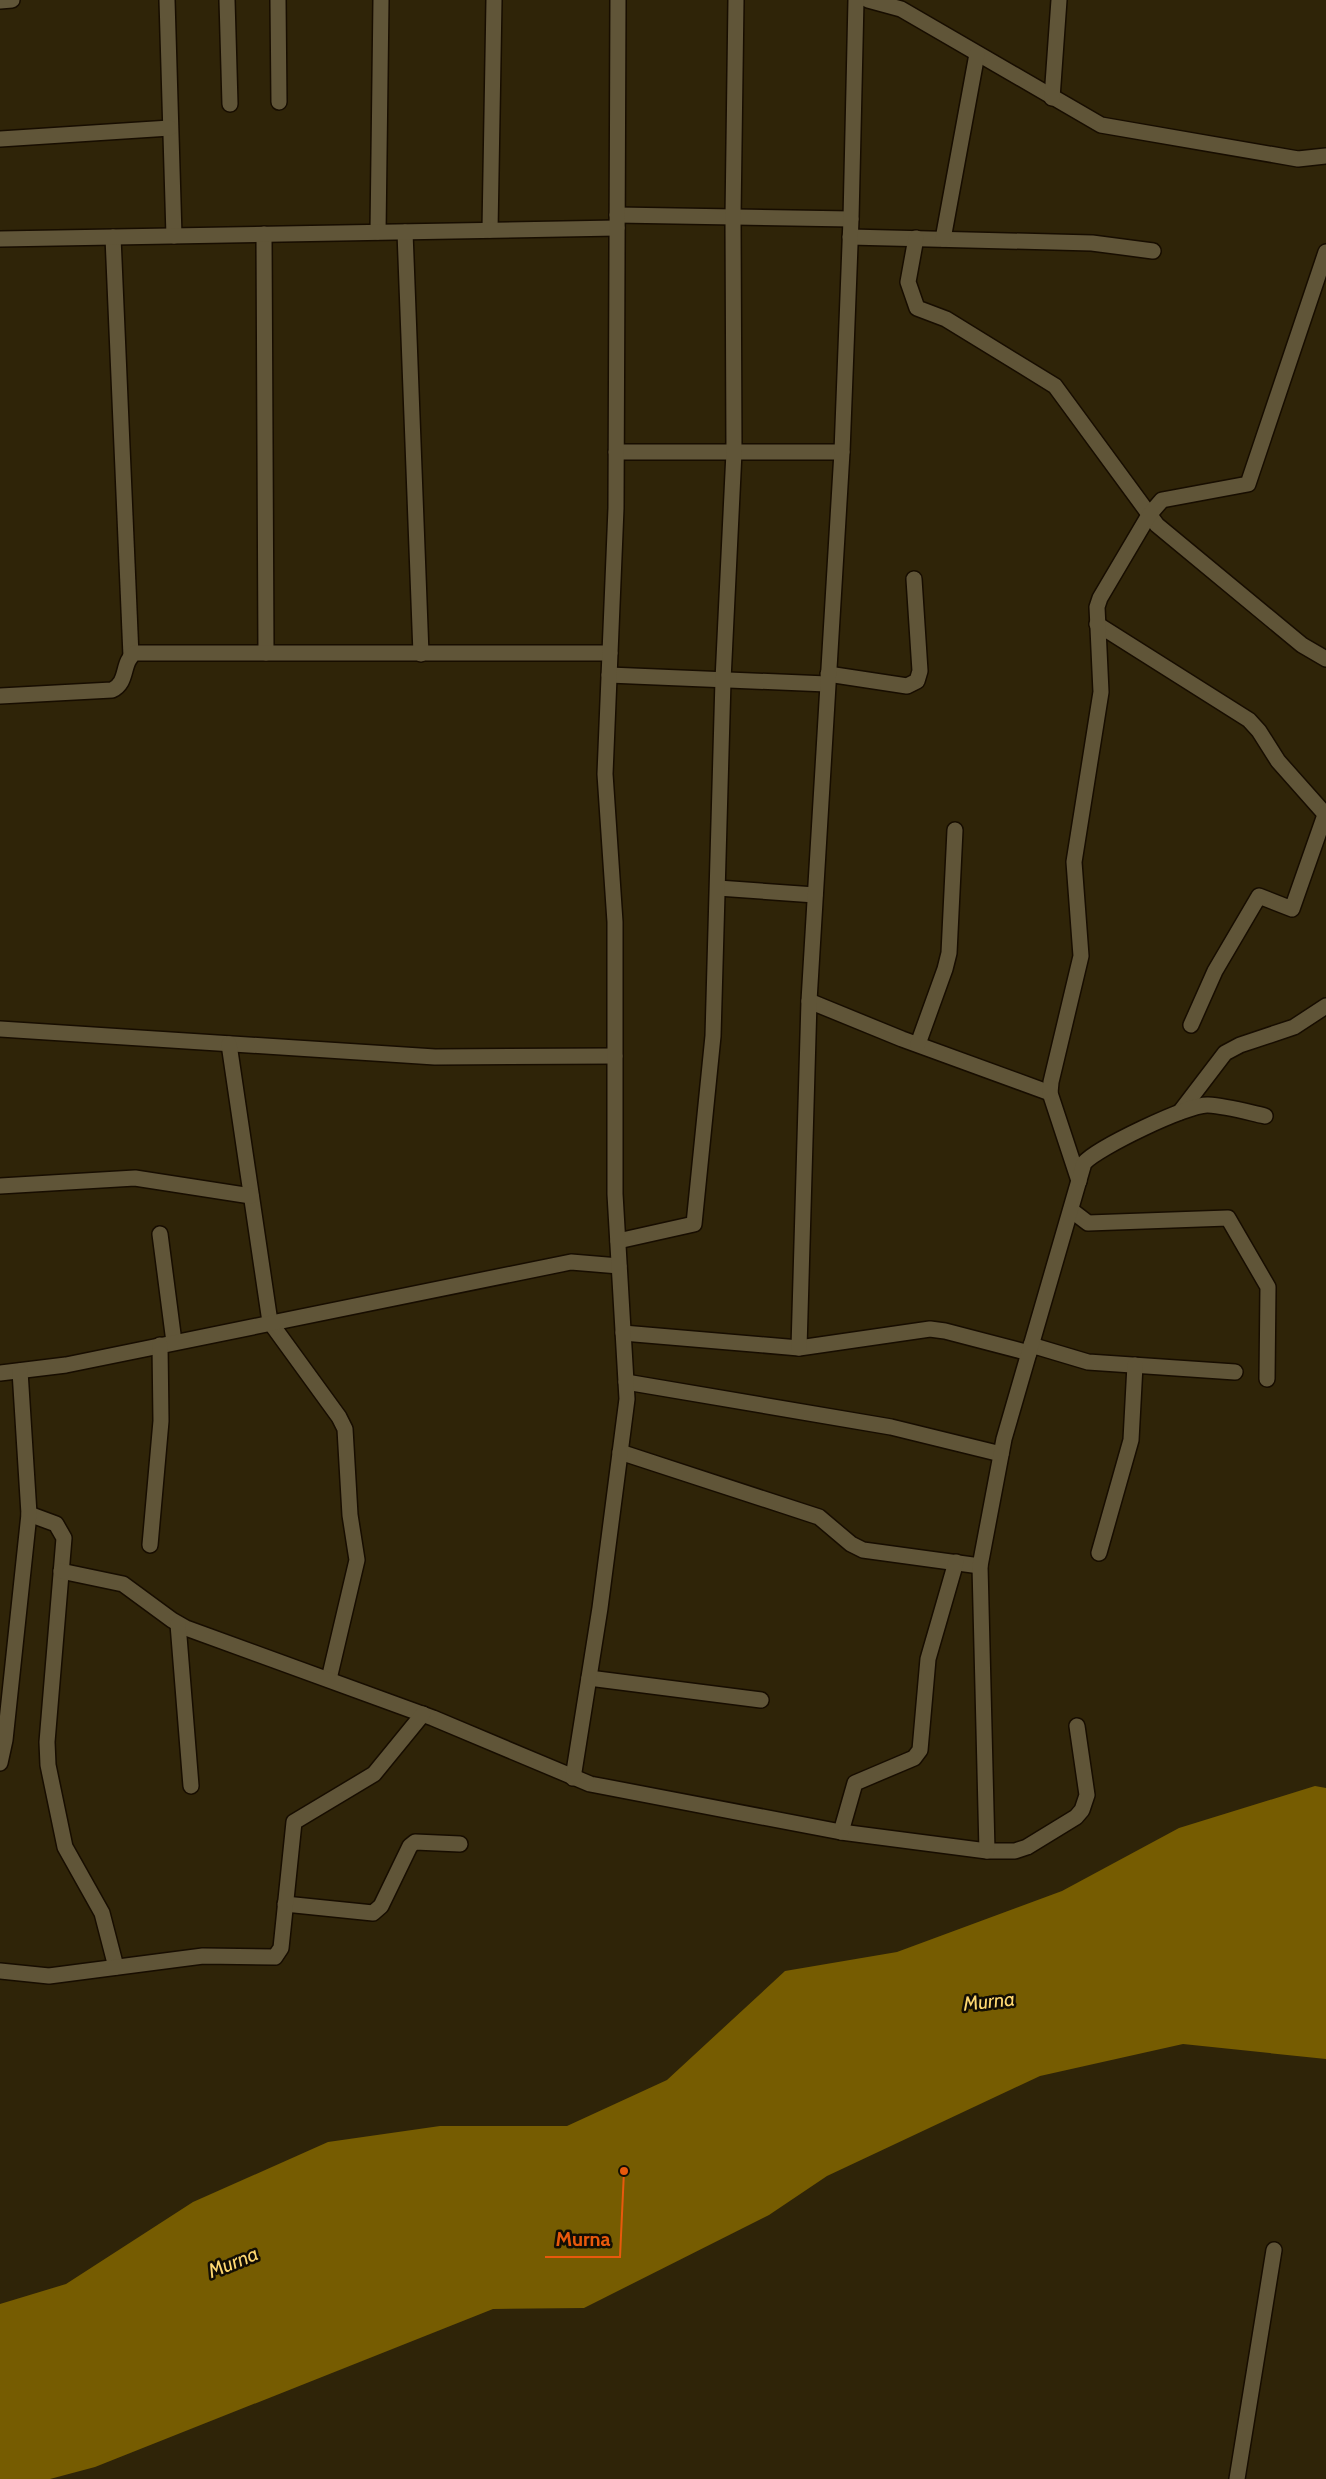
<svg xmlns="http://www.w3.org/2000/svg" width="1326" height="2479" font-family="Cabin,sans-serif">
<rect width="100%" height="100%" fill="#2f2408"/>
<!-- water -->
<path fill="#765c01" d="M1315,1786L1326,1788V2059L1183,2044L1040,2076L827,2176L769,2215L584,2308L493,2309L95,2467L50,2479H0V2304L66,2284L193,2202L328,2142L440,2126H567L667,2080L785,1971L897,1952L1062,1891L1179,1828Z"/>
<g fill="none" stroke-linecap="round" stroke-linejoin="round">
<defs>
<g id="street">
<path d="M167,0L174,236"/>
<path d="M227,0L230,104"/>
<path d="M278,0L279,102"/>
<path d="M868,0L901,9L1101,125L1298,159L1326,156"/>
<path d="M0,1L12,0"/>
<path d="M1052,98L1059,0"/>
<path d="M0,139L170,128"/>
<path d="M617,215L851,219"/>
<path d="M490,230L494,0"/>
<path d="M378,232L381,0"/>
<path d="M405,232L421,654"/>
<path d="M264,234L266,653"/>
<path d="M113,237L131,656"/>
<path d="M850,237L1092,243L1153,251"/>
<path d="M916,238L908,282L917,308L946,319L1055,386L1157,525L1302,645L1326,659"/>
<path d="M0,239L617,228"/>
<path d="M943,239L977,54"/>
<path d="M616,452H842"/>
<path d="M1097,624L1249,720L1259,731L1278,761L1325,814"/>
<path d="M828,674L907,686L917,681L920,671L914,579"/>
<path d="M609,675L827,684"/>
<path d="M0,696L112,690C129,682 121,662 135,653H610"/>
<path d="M718,888L815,895"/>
<path d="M809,1001L902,1039L1050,1093"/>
<path d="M1191,1025L1215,971L1259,896L1292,909L1326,812"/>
<path d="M0,1029L435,1057L615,1056"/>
<path d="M229,1044L270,1322L339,1417L345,1429L350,1515L357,1560L329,1679"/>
<path d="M918,1044L945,969L949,953L955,830"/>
<path d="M1180,1112L1225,1053L1240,1045L1294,1027L1326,1006"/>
<path d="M1079,1181L1050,1093L1051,1082L1081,956L1074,862L1101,692L1097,607L1100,598L1149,515L1162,500L1248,484L1326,252"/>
<path d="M0,1186L135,1178L251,1196"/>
<path d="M1071,1210L1088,1223L1228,1218L1268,1287L1267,1379"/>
<path d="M160,1234L174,1342"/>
<path d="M618,1241L694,1224L713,1036L723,680L734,452L733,217L736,0"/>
<path d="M623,1333L799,1348L930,1329L945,1331L1029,1353"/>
<path d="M1031,1345L1088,1362L1235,1372"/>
<path d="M799,1348L809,1001L842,452L851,219L856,0"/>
<path d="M0,1373L66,1365L571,1262L619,1266"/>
<path d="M626,1382L891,1427L1001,1454"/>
<path d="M620,1452L819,1517L851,1544L863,1550L980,1566"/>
<path d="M29,1514L56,1524L64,1538L47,1742L48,1765L65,1847L102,1913L116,1967"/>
<path d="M150,1545L161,1421L160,1345"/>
<path d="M1099,1553L1131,1440L1135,1365"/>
<path d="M61,1571L123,1584L172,1620L186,1628L433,1718L590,1784L841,1832L987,1851H1015L1027,1847L1076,1817L1082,1810L1087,1795L1077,1726"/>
<path d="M178,1624L191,1786"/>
<path d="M589,1678L761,1700"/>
<path d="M0,1763L5,1740L29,1514L20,1371"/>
<path d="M573,1778L600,1608L627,1399L615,1194V922L605,774L616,508L618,0"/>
<path d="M841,1832L855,1783L914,1758L920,1750L928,1659L956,1562"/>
<path d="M987,1851L980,1566L1004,1439L1084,1163C1097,1148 1188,1104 1208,1105C1227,1106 1247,1112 1265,1116"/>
<path d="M285,1904L373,1913L381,1906L410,1846L415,1842L460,1844"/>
<path d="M0,1971L49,1976L203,1956L275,1957L281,1948L294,1822L374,1774L423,1714"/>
<path d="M1237,2479L1274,2250"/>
</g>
</defs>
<!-- street casing -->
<use href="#street" stroke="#170d00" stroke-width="18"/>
<!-- street -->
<use href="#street" stroke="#605538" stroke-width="15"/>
</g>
<g text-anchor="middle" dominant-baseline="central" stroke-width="5" stroke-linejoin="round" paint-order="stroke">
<!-- water labels -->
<g font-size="20" font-style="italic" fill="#fed871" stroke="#130e04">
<text transform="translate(989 2001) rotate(-6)">Murna</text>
<text transform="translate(233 2262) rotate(-22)">Murna</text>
</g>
</g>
<!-- callouts -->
<path fill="none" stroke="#e8590c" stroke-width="2" d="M624 2171L620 2257H545"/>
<circle fill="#e8590c" stroke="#130e04" stroke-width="2" cx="624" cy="2171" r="5"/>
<g font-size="20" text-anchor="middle" font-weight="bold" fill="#e8590c" stroke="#130e04" stroke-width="5" stroke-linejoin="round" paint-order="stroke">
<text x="583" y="2246">Murna</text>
</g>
</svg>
